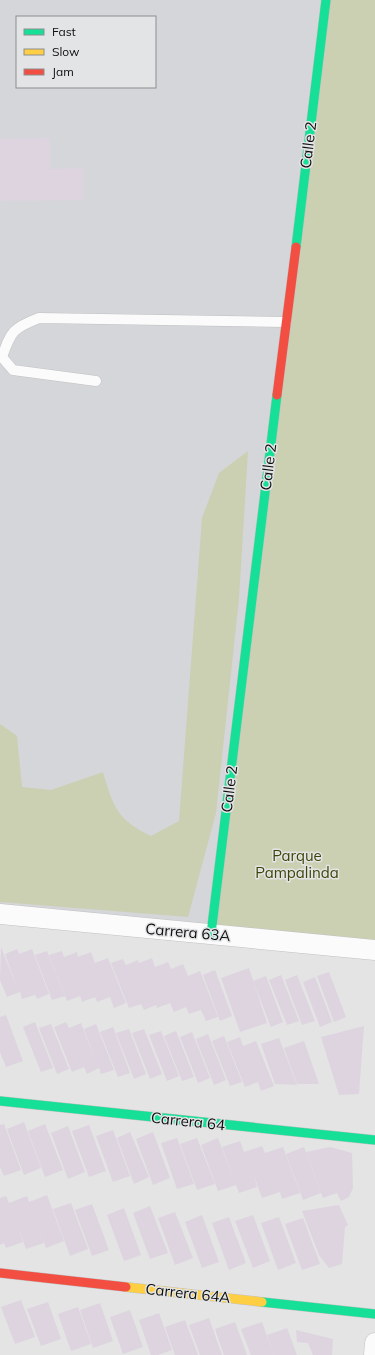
<svg xmlns="http://www.w3.org/2000/svg" width="375" height="1355" font-family="Mulish,sans-serif">
<rect width="100%" height="100%" fill="#e4e4e4"/>
<!-- built -->
<path fill="#d5d6da" fill-rule="evenodd" d="M0,0H326L211,934L0,914ZM17,17H155V87H17Z"/>
<!-- green -->
<g fill="#cbd0b2">
<path d="M326,0H375V950L211,934Z"/>
<path d="M248,451L239,599L216,813L188,917L0,902V724L17,736L22,787L51,790L103,772C113,806 117,820 151,836L179,821L202,518L219,473Z"/>
</g>
<!-- building -->
<g fill="#ddd4e0">
<path d="M50,138V169L83,168V200L0,201V139Z"/>
<path d="M1,947L18,991L5,954L17,949L19,954L32,949L49,994L37,999L33,990L35,995L22,999L20,992L7,997L0,980Z"/>
<path d="M47,951L65,996L52,1000L35,955Z"/>
<path d="M62,951L64,957L77,952L78,957L91,952L95,963L108,958L126,1003L114,1008L110,997L97,1002L95,997L82,1002L80,996L67,1001L49,955Z"/>
<path d="M152,958L155,967L168,962L171,969L183,964L188,976L200,971L218,1017L206,1021L201,1010L189,1014L186,1007L174,1012L170,1003L157,1008L156,1005L144,1010L141,1004L129,1008L111,963L123,959L126,965L138,960L139,963Z"/>
<path d="M249,968L267,1023L240,1032L221,978Z"/>
<path d="M215,970L232,1016L220,1021L203,975Z"/>
<path d="M329,972L346,1017L334,1022L317,976Z"/>
<path d="M281,975L299,1021L287,1025L269,980Z"/>
<path d="M297,975L315,1021L302,1025L285,980Z"/>
<path d="M266,976L283,1022L271,1027L253,981Z"/>
<path d="M315,977L332,1022L320,1027L303,982Z"/>
<path d="M6,1015L23,1061L6,1067L0,1052V1017Z"/>
<path d="M35,1022L53,1068L41,1072L23,1027Z"/>
<path d="M66,1022L69,1028L81,1023L95,1060L84,1029L96,1024L114,1070L101,1074L99,1068L87,1074L84,1067L72,1072L54,1027Z"/>
<path d="M51,1024L69,1069L57,1074L39,1028Z"/>
<path d="M364,1026L359,1094L339,1095L321,1037Z"/>
<path d="M113,1027L130,1073L118,1077L100,1032Z"/>
<path d="M129,1029L146,1074L134,1079L116,1033Z"/>
<path d="M144,1029L162,1074L150,1079L132,1033Z"/>
<path d="M161,1031L179,1076L167,1081L149,1035Z"/>
<path d="M176,1031L194,1077L182,1081L164,1036Z"/>
<path d="M192,1032L210,1078L198,1083L180,1037Z"/>
<path d="M208,1034L226,1080L214,1085L196,1039Z"/>
<path d="M224,1036L242,1082L230,1086L212,1041Z"/>
<path d="M240,1037L243,1046L256,1041L274,1086L261,1091L258,1082L245,1087L227,1042Z"/>
<path d="M279,1038L297,1085L275,1084L261,1044Z"/>
<path d="M304,1041L319,1084H297L284,1048Z"/>
<path d="M24,1122L41,1168L24,1175L7,1129Z"/>
<path d="M4,1124L21,1170L4,1176L0,1167V1125Z"/>
<path d="M45,1124L63,1170L45,1177L28,1131Z"/>
<path d="M89,1125L106,1171L89,1177L72,1131Z"/>
<path d="M68,1126L85,1172L68,1179L51,1133Z"/>
<path d="M113,1130L130,1176L113,1182L96,1136Z"/>
<path d="M130,1132L149,1177L134,1184L117,1138Z"/>
<path d="M153,1132L170,1178L153,1185L136,1139Z"/>
<path d="M177,1138L194,1184L177,1189L161,1143Z"/>
<path d="M197,1138L215,1184L197,1190L180,1144Z"/>
<path d="M218,1138L235,1183L222,1147L240,1141L244,1152L262,1146L265,1153L283,1147L300,1193L282,1199L280,1192L262,1198L254,1176L257,1187L239,1193L236,1185L218,1191L201,1145Z"/>
<path d="M304,1147L321,1193L303,1200L286,1154Z"/>
<path d="M330,1147L352,1153L353,1188L349,1197L341,1201L337,1193L323,1198L306,1152Z"/>
<path d="M47,1195L64,1241L46,1248L39,1228L44,1243L26,1249L18,1227L23,1242L6,1248L4,1243L0,1245V1198L6,1196L9,1203L27,1196L29,1202Z"/>
<path d="M71,1203L88,1249L70,1256L53,1209Z"/>
<path d="M92,1204L109,1250L92,1256L75,1210Z"/>
<path d="M339,1205L348,1225L345,1227L342,1264L329,1268L319,1255L302,1211Z"/>
<path d="M150,1206L168,1253L150,1259L133,1213Z"/>
<path d="M124,1208L141,1255L124,1261L107,1215Z"/>
<path d="M175,1212L193,1258L175,1265L158,1218Z"/>
<path d="M202,1215L219,1262L202,1268L185,1222Z"/>
<path d="M253,1215L270,1261L253,1268L235,1221Z"/>
<path d="M229,1217L246,1263L229,1270L212,1223Z"/>
<path d="M279,1217L296,1263L278,1270L261,1223Z"/>
<path d="M303,1218L320,1264L302,1270L285,1224Z"/>
<path d="M21,1300L35,1337L15,1344L1,1307Z"/>
<path d="M48,1302L61,1339L41,1346L27,1309Z"/>
<path d="M100,1303L113,1341L93,1348L80,1310Z"/>
<path d="M78,1307L91,1344L71,1351L58,1314Z"/>
<path d="M130,1310L143,1347L123,1354L110,1317Z"/>
<path d="M159,1313L172,1350L158,1355H151L139,1320Z"/>
<path d="M209,1318L222,1355H200L189,1325Z"/>
<path d="M185,1320L198,1355H175L165,1327Z"/>
<path d="M235,1322L247,1355H224L215,1329Z"/>
<path d="M262,1322L274,1355H251L241,1329Z"/>
<path d="M287,1328L297,1355H274L267,1335Z"/>
<path d="M296,1330L333,1339L332,1355H313L308,1343L297,1342Z"/>
</g>
<g fill="none" stroke-linecap="round" stroke-linejoin="round">
<defs>
<path id="lane" d="M96,381L13,370L2,357C11,331 13,328 39,318L286,322"/>
<g id="street">
<path d="M0,914L375,950"/>
<path d="M374,1355L375,1343"/>
</g>
<g id="fast">
<path d="M296,247L326,0"/>
<path d="M211,934L277,395"/>
<path d="M0,1101L375,1140"/>
<path d="M262,1302L375,1314"/>
</g>
<path id="slow" d="M126,1287L262,1302"/>
<g id="jam">
<path d="M277,395L296,247"/>
<path d="M0,1273L126,1287"/>
</g>
</defs>
<!-- lane casing -->
<use href="#lane" stroke="#c1c1c1" stroke-width="11"/>
<!-- street casing -->
<use href="#street" stroke="#c1c1c1" stroke-width="21"/>
<!-- fast casing -->
<use href="#fast" stroke="#c1c1c1" stroke-width="10"/>
<!-- slow casing -->
<use href="#slow" stroke="#c1c1c1" stroke-width="10"/>
<!-- jam casing -->
<use href="#jam" stroke="#c1c1c1" stroke-width="10"/>
<!-- lane -->
<use href="#lane" stroke="#fbfbfb" stroke-width="10"/>
<!-- street -->
<use href="#street" stroke="#fbfbfb" stroke-width="20"/>
<!-- fast -->
<use href="#fast" stroke="#16e098" stroke-width="9"/>
<!-- slow -->
<use href="#slow" stroke="#ffcf43" stroke-width="9"/>
<!-- jam -->
<use href="#jam" stroke="#f24e42" stroke-width="9"/>
</g>
<g text-anchor="middle" dominant-baseline="central" stroke-width="3" stroke-linejoin="round" paint-order="stroke">
<!-- street labels -->
<g font-size="15" fill="#0e0e0e" stroke="#e3e4e5">
<text transform="translate(308 145) rotate(-83)">Calle 2</text>
<text transform="translate(268 467) rotate(-83)">Calle 2</text>
<text transform="translate(229 789) rotate(-83)">Calle 2</text>
<text transform="translate(188 932) rotate(5)">Carrera 63A</text>
<text transform="translate(188 1121) rotate(6)">Carrera 64</text>
<text transform="translate(188 1293) rotate(6)">Carrera 64A</text>
</g>
<!-- park labels -->
<g font-size="15" fill="#3e4405" stroke="#e3e4e5">
<text x="297" y="855">Parque<tspan x="297" dy="17">Pampalinda</tspan></text>
</g>
</g>
<!-- legend -->
<rect x="16" y="16" width="140" height="72" fill="#e3e4e5" stroke="#8e8e8f"/>
<rect x="24" y="29" width="20" height="6" fill="#16e098" stroke="#8e8e8f"/>
<text x="52" y="36" font-size="12" fill="#0e0e0e">Fast</text>
<rect x="24" y="49" width="20" height="6" fill="#ffcf43" stroke="#8e8e8f"/>
<text x="52" y="56" font-size="12" fill="#0e0e0e">Slow</text>
<rect x="24" y="69" width="20" height="6" fill="#f24e42" stroke="#8e8e8f"/>
<text x="52" y="76" font-size="12" fill="#0e0e0e">Jam</text>
</svg>
